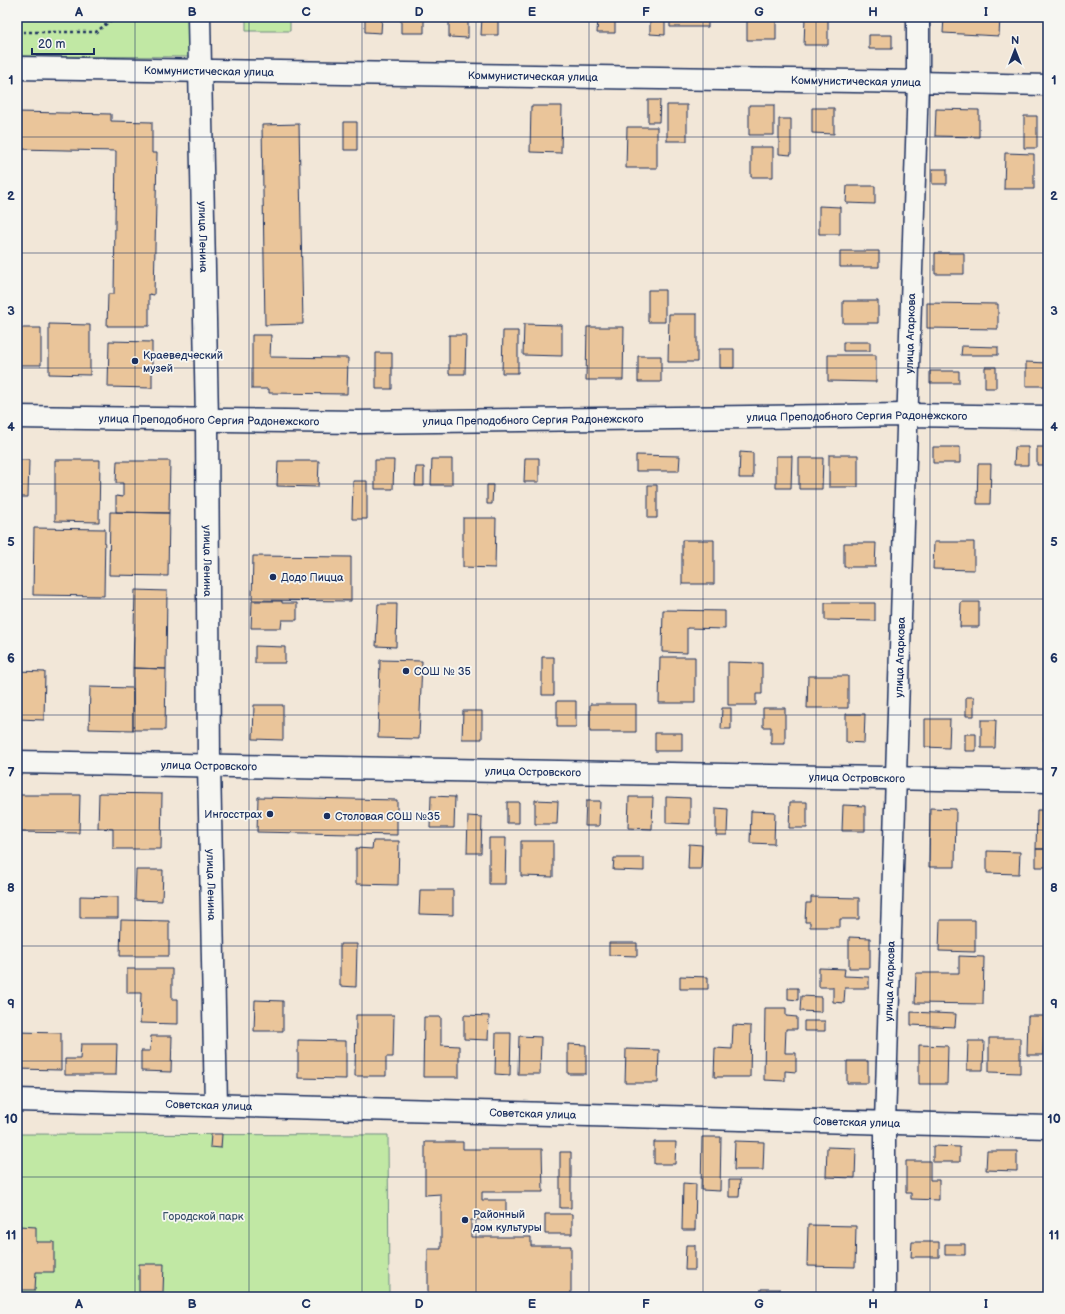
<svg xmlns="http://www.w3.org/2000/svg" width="1065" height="1314" font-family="'Balsamiq Sans',sans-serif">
<rect width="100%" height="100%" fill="#f2e7d8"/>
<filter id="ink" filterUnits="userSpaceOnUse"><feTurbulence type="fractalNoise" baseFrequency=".025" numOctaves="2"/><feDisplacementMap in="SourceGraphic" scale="8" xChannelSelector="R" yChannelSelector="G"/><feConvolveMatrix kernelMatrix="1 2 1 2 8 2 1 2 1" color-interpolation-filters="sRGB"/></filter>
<g filter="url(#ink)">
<!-- green -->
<path fill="#c1e8a4" stroke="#6e8c81" d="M17 17H191L192 57 17 56Z
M246 17H290V31H246Z
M17 1134 388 1135 389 1297H17Z"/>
<!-- building -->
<path fill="#eac59a" stroke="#1b2f5e" d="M365 17H382L381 33 365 32Z
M401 17H424V33H401Z
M449 17H468V38L449 37Z
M482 17H498V35H481Z
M598 17H615V33H597Z
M650 17H665V35L650 34Z
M670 17H708V27H670Z
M747 17H776V40H747Z
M805 17H828V45H804Z
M944 17H1000L999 36 943 33Z
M1045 31H1048V56H1045Z
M869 35H892V49H869Z
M648 100H660L659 122H648Z
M667 105H687V141H667Z
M749 105H774V135H749Z
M531 106H562L561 153 530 152Z
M812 108H834V134L812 133Z
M936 109 979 110V137L935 136Z
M17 112 111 114V121L152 122V153H157L154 295 149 294V326H107L108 294H114L116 151 17 149Z
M1024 116H1037V148H1024Z
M779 119H791V155L779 154Z
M344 122H357V150H344Z
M299 124 303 324 265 325 262 125Z
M627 127H657V168H626Z
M751 147H773V177H751Z
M1005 153 1034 154V189H1004Z
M932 169H947V184H932Z
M847 186H875V204L846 203Z
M819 206 840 207V234H819Z
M840 251H879V267H840Z
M935 253H964V274H935Z
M648 290H665V322H648Z
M843 301H878V323H843Z
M927 303 998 304V329L927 328Z
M669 314H697V362H668Z
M49 324 90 325V375L49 374Z
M524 324 562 325V356L523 355Z
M587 327H624L623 380H586Z
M17 328H41V365H17Z
M503 331H518V373H502Z
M252 335H271L270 357 348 358 347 394 269 393V389H252Z
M449 335H466L465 374H449Z
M109 341 152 342V388L108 387Z
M843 342H870V351H843Z
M962 346 998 347V355H961Z
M720 349H734V368H720Z
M376 353H392V389H376Z
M828 355H876V382L828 381Z
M638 356H661V382H638Z
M1026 362 1048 363V386H1026Z
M985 367H996V388H985Z
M930 371H959V383H930Z
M933 447H960V463H933Z
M1015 447H1028V465H1014Z
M1037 447H1048V465H1037Z
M740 452 753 453V478H739Z
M636 455 680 456 679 471H636Z
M829 455H858V487H829Z
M776 456H792L791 488H776Z
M525 458H539V482H524Z
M799 458H823L822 489H799Z
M432 459H452V485H431Z
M17 460H29L28 497H17Z
M55 460H100L99 522 55 521Z
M375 460H394L393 489H375Z
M117 461H170L169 513 116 512V496L123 497V483H116Z
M278 461H319L318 487 277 486Z
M978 464H991L990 504H977Z
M416 467H424V486H415Z
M353 481H367V519H352Z
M487 485H493L492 504H487Z
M648 485H657V518H648Z
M110 512 169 513 168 576 109 575Z
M463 518H496L495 568 463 567Z
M34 528 105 529 104 596 33 595Z
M682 540H714V584H682Z
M934 542H974V570L933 569Z
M844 543H876L875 567H844Z
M253 556 351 557V601L252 600Z
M135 590 167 591 166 669 133 668Z
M252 601H282V603H297V620H282L281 628H251Z
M961 602H979V627H960Z
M825 603H875V621L825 620Z
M378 604H397L396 647 376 646Z
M663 610 725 611V629L687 628V653L662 652Z
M255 646 285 647V663H255Z
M542 657H554V695H542Z
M660 657H695V703H659Z
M380 660 422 661 419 739 378 738Z
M728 662 762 663V694H756V705H728Z
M133 668 166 669 165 730H133Z
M17 671 45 672 44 720 17 719Z
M808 676H848V708H807Z
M90 687 133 688V730L89 729Z
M966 697H974V716H966Z
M557 701H576V727H557Z
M590 704H636V732H590Z
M254 705H283V740L253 739Z
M722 708H731V729H721Z
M763 708H785V744H771V727H763Z
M463 711H482V739H462Z
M846 714H865L864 743 846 742Z
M1045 717 1048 718V741H1044Z
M925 719H950L949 748 925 747Z
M981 720H996L995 748H981Z
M655 733H682V751H655Z
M965 734H976V751H965Z
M99 793 162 794 161 849H113V829L98 828Z
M17 795H80L79 833 17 832Z
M431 796 455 797 454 828H430Z
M258 797 397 800V835L257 832Z
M629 797H653L652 829 628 828Z
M666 797 690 798V824L666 823Z
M535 800 558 801 557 824H535Z
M586 801H600L599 826H585Z
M507 802H519V823H507Z
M790 802H807V828H789Z
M843 805 865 806V831H842Z
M716 808 728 809 727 835H716Z
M930 808 956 809 955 867H929Z
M1037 810H1048V849H1036Z
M751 811 775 812 774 844 750 843Z
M468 816 482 817 481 853H467Z
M489 838H506L505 884H489Z
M373 841H399L398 885 356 884V848L372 849Z
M521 841H553V877L521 876Z
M689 844 702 845 701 869H688Z
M1036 849H1048V867H1036Z
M987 851 1020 852 1019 874 987 873Z
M614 858H644V871L613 870Z
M136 870H163L162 901 135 900Z
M420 890H453V915L419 914Z
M80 896 118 897V918H80Z
M811 897 859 898V919H840V927H810V922H805L806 903H811Z
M121 920 169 921V956H120Z
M940 920H975V952L939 951Z
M849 937 870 938V968H849Z
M609 943H637V956L609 955Z
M340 944H357L356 987 340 986Z
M959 956 984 957 983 1004 915 1003 916 973H959Z
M819 968 845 969 844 976 869 977V988H845L844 1003 833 1002V987H819Z
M127 969H172V999H178V1024L140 1023 141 993H127Z
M680 976 708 977V989H680Z
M788 988H798V1000L788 999Z
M801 996 821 997V1012L800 1011Z
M255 1000 283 1001V1031H254Z
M765 1008H786V1016L797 1017V1029H786L785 1053H796V1072L785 1071V1081L764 1080Z
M911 1012 956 1014 955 1027 911 1025Z
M356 1015H394L393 1057H386V1076H355Z
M464 1015 489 1016 488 1040 464 1039Z
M1028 1016H1044L1043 1055H1027Z
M424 1017H441V1045L459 1046V1077H423Z
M804 1021H825V1031H804Z
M733 1025 751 1026 750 1077H714L715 1048 732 1049Z
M17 1032 61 1033V1070L17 1069Z
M496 1033H511L510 1075 495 1074Z
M151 1036H172L171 1072 141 1071V1051H150Z
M519 1036 541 1037 540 1074H518Z
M989 1038H1020V1073L989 1072Z
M298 1040 346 1041V1079L298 1078Z
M968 1041H984L983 1070H967Z
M81 1044H117L116 1075H65V1059H80Z
M568 1044 586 1045V1074H568Z
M919 1045 948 1046 947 1084H919Z
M626 1049 659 1050 658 1083H625Z
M847 1061H868V1083H847Z
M211 1134H222L221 1148 210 1147Z
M702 1137H721L720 1191 701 1190Z
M735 1141 764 1142 763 1170H734Z
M425 1142H463V1149H542L543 1192H482V1200H506V1219L471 1220V1237H531V1246H571V1297H428V1249H441V1194L425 1195Z
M654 1142H676L675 1164H654Z
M933 1146 960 1147V1162H933Z
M827 1147 856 1148 855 1178 826 1177Z
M987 1151H1017V1171L986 1170Z
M560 1152H571V1208H560Z
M906 1161H930V1180H939V1200L911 1199V1193H906Z
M729 1180H740L739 1197H729Z
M683 1183 696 1184 695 1230H682Z
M545 1214H572V1234H545Z
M808 1225 856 1226 855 1267 807 1266Z
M19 1226 36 1227V1242H54V1272H36L35 1290H19Z
M912 1242H939V1257H911Z
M945 1244H965V1255H945Z
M686 1245H695V1270H685Z
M139 1264H164L163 1292H139Z
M761 1289H780V1297H760Z"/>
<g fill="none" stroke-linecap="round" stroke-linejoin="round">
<!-- minor casing -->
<g stroke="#1b2f5e" stroke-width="23">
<g id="minor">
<path id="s1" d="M885 1297V1122L918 82 1048 85"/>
</g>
</g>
<!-- tertiary casing -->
<g stroke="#1b2f5e" stroke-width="25">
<g id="tertiary">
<path id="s2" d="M199 17 207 420 209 765 216 1105"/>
<path id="s3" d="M17 68 918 82V17"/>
<path id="s4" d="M17 417 358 422 907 415 1048 417"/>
<path id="s5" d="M17 762 1048 781"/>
<path id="s6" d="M17 1100 1048 1127"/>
</g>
</g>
<!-- path -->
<path stroke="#1b2f5e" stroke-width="2.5" stroke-dasharray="3 3" stroke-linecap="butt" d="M19 17V32
M17 32H96L115 17"/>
<!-- minor -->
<use href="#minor" stroke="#f6f6f2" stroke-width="20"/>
<!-- tertiary -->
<use href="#tertiary" stroke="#f6f6f2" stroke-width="22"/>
</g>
</g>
<!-- grid -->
<path fill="none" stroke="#1b2f5e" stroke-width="1" stroke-opacity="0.55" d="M135 17V1297M249 17V1297M362 17V1297M476 17V1297M589 17V1297M703 17V1297M816 17V1297M930 17V1297M17 137H1048M17 253H1048M17 368H1048M17 484H1048M17 599H1048M17 715H1048M17 830H1048M17 946H1048M17 1061H1048M17 1177H1048"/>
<!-- markers -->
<g fill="#1b2f5e" stroke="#f6f6f2" stroke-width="1.5">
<circle cx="135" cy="361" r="4"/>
<circle cx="273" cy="577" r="4"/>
<circle cx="406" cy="671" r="4"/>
<circle cx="270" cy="814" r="4"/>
<circle cx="327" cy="816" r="4"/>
<circle cx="465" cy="1220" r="4"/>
</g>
<g text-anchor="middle" stroke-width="3.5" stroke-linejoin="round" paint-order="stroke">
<!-- street labels -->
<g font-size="11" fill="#1b2f5e" stroke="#f6f6f2">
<text dy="4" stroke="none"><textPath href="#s3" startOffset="192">Коммунистическая улица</textPath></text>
<text dy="4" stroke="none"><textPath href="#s3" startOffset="516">Коммунистическая улица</textPath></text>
<text transform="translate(856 81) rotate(1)" y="4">Коммунистическая улица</text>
<text dy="4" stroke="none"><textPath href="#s2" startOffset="220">улица Ленина</textPath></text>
<text dy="4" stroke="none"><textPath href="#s1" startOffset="964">улица Агаркова</textPath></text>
<text dy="4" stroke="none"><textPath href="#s4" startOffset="840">улица Преподобного Сергия Радонежского</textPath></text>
<text dy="4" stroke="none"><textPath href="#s4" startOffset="192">улица Преподобного Сергия Радонежского</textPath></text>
<text dy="4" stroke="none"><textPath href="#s4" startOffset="516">улица Преподобного Сергия Радонежского</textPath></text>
<text dy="4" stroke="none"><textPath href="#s2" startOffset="544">улица Ленина</textPath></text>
<text dy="4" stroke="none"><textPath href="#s1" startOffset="640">улица Агаркова</textPath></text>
<text dy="4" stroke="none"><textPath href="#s5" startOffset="192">улица Островского</textPath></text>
<text dy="4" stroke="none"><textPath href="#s5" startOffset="516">улица Островского</textPath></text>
<text dy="4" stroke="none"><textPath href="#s5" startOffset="840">улица Островского</textPath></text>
<text dy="4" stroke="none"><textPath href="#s2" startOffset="868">улица Ленина</textPath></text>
<text dy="4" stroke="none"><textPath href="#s1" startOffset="316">улица Агаркова</textPath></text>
<text dy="4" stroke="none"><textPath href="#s6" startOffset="192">Советская улица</textPath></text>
<text dy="4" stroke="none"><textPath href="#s6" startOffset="516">Советская улица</textPath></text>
<text dy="4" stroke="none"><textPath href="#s6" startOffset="840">Советская улица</textPath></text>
</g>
<!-- poi labels -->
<g font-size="11" fill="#1b2f5e" stroke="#f6f6f2" text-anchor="start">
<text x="143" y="359">Краеведческий<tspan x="143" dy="13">музей</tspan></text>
<text x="281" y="581">Додо Пицца</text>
<text x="414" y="675">СОШ № 35</text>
<text x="262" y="818" text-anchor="end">Ингосстрах</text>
<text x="335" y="820">Столовая СОШ №35</text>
<text x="473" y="1218">Районный<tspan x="473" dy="13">дом культуры</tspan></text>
</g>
<!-- park labels -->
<g font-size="11" fill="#3c546c" stroke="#f6f6f2">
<text x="203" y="1220">Городской парк</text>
</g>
</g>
<!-- margin -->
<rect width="1065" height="1314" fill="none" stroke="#f6f6f2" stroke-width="44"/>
<!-- north arrow -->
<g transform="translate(1015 50)" stroke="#f6f6f2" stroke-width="3" paint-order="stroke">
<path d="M0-3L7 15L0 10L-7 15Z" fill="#1b2f5e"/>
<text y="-6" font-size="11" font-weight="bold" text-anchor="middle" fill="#1b2f5e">N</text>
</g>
<!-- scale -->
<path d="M32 48v6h62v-6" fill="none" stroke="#1b2f5e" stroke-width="2"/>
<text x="38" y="48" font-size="12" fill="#1b2f5e" stroke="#f6f6f2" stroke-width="3" paint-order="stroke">20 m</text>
<rect x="22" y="22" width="1021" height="1270" fill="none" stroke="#1b2f5e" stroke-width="1.5"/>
<g font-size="13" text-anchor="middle" font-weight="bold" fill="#1b2f5e">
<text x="79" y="16">A</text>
<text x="192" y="16">B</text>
<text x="306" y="16">C</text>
<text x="419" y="16">D</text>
<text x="532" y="16">E</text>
<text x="646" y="16">F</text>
<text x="759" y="16">G</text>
<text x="873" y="16">H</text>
<text x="986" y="16">I</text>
<text x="11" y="84">1</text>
<text x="1054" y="84">1</text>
<text x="11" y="200">2</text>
<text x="1054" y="200">2</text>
<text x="11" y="315">3</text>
<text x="1054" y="315">3</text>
<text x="11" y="431">4</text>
<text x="1054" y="431">4</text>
<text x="11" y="546">5</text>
<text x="1054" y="546">5</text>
<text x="11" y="662">6</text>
<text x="1054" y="662">6</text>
<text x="11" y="777">7</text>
<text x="1054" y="777">7</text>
<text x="11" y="892">8</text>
<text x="1054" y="892">8</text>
<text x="11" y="1008">9</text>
<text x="1054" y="1008">9</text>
<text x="11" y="1123">10</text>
<text x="1054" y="1123">10</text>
<text x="11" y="1239">11</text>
<text x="1054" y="1239">11</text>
<text x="79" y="1308">A</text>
<text x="192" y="1308">B</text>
<text x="306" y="1308">C</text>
<text x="419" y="1308">D</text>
<text x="532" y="1308">E</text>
<text x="646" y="1308">F</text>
<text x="759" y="1308">G</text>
<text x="873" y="1308">H</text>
<text x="986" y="1308">I</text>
</g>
</svg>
